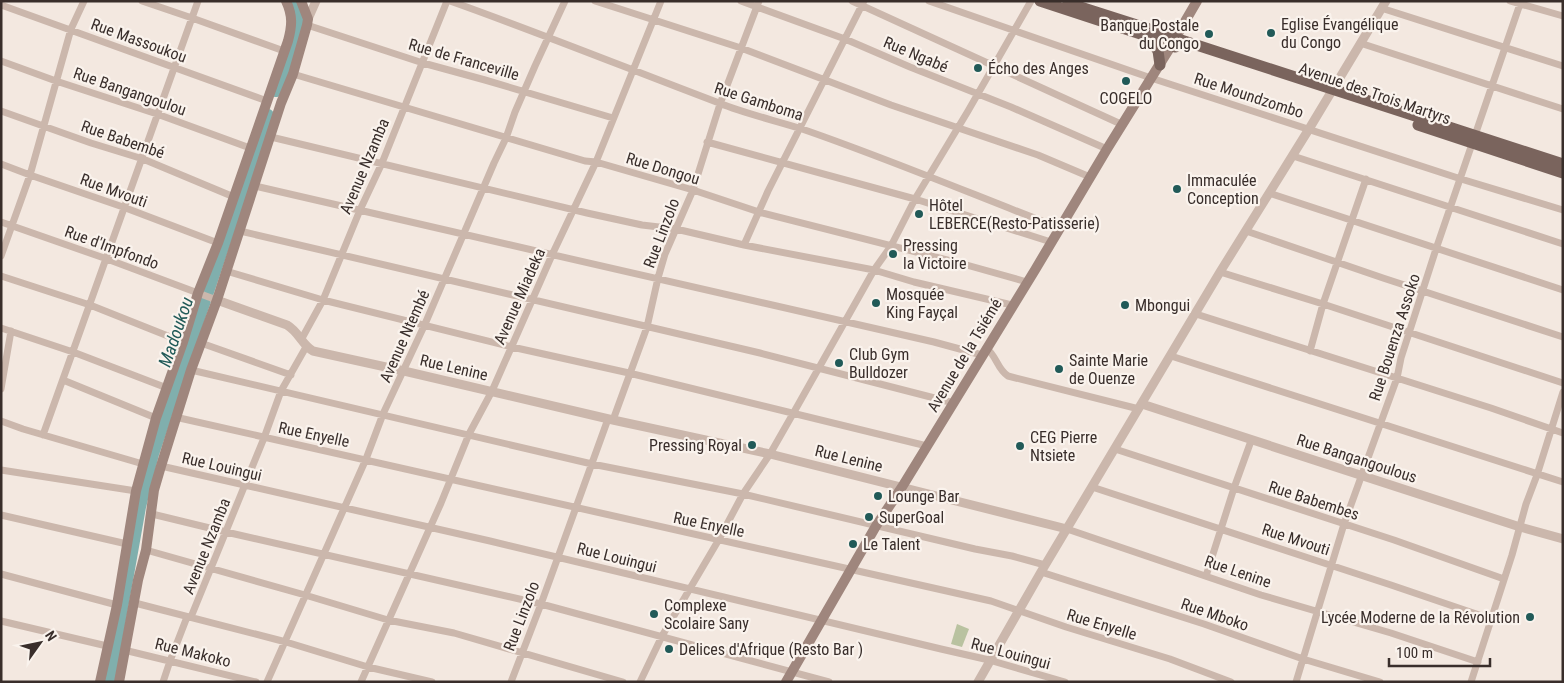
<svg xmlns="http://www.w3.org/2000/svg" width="1564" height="683" font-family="'Roboto Condensed',sans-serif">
<rect width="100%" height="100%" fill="#f3e8e0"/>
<!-- green -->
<path fill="#b9c2a0" d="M957 624 969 629 962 647 951 644Z"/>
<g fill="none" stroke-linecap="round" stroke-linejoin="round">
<!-- river -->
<path stroke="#80afad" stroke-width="12" d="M276 91 297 32 298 18 293 1
M109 682 140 507 153 454 268 115"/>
<!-- minor -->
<path stroke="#cbb7ac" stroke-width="7" d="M142 1 192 18 284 51
M450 1C540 33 629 69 719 103 746 114 774 120 802 129 889 159 974 195 1060 228
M595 1 741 48 891 105 1038 155 1090 177
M741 1 845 39 910 67 1011 107 1107 149
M852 1 1123 125
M929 1 1151 78 1461 179 1563 210
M1510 1 1563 16
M1 5 267 101
M1381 8 1563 66
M307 25 423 63 485 80 613 118
M1360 43 1563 109
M1 61 56 81 157 114 250 148
M293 74 585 161 596 162 693 190 759 212 963 264 1027 282
M1 111 91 143 143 159 234 197
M271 137 587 213 642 225 676 229 744 245 874 270 914 282 1012 305
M707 142 915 199 1051 242
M1293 156 1563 244
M1 164 30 175 123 207 218 243
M255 186C481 238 708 291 934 342L982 355
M1269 193 1563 290
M1 222 107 259 214 299
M240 231 760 353 954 403
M1246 231 1383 278 1563 337
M744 245 768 191 864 1
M1 256 30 175 71 29 84 1
M226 271 323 300 512 347 629 373 927 446
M1220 272 1323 304 1563 383
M1 276 90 305 183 342
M1196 314 1491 408 1563 433
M1 328 73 352 167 388
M301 340 323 300 360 210 382 163 447 1
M201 343 291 375
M986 348C997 356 997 369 1008 376L1139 409
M1310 351 1323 304 1366 179
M1171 356 1563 482
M191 370 592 464 743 494 975 549 1012 556 1045 565
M63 380 156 418
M1 389 11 331
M175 417 991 601 1066 627 1170 659 1231 682
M613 420 647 327 658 278 665 254 693 190 720 104 759 1
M1 421 23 429 143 464
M43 435 198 1
M1115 449 1394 540 1504 579
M161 466 490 541 941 649 989 660 1065 682
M1 470 136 491
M1092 487 1391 585 1491 619
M152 514 226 532 541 604 829 682
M1 515 127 544
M1067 529 1261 595 1391 633 1478 662
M146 550 305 595 388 620 454 633 623 682
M1041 572 1204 624 1303 659 1380 682
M1 574 117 605
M1206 576 1234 488 1251 441
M135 603 286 642 368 667 432 682
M191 617 264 438 281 391 306 347
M1 621 107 646
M124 650 256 682
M163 682 170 661 187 617
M267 682 366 459 383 414 425 324 494 163 506 138 515 112 535 66 565 1
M361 682 441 503 469 434 492 391 552 255 596 162 661 1
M511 682 541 604 608 419
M640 682 662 636 718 541 743 494 770 454 794 412 874 270 891 246 915 199 968 111 1031 1
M1296 682 1344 524 1397 378 1401 358 1436 249 1521 1
M1471 682 1512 555 1526 504 1537 475 1563 392"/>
<!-- tertiary -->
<path stroke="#cbb7ac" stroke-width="9" d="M308 19 316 1
M214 299 287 325C299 332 302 345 313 351L404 371 613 420 770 454 1067 529
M1142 404 1520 527 1563 539
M978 682 1041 572 1220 272 1309 129 1386 1"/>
<!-- secondary -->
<path stroke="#9f867d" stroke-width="10" d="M1176 37 1197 1
M100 682 117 605 136 491 156 418 183 342 198 293 218 243 288 41C292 26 293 16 286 1
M119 682 138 580 146 550 154 490 161 466 191 370 217 300 281 103 293 74 307 25 308 19 301 1
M786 682 876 526 902 487 1035 270 1107 149 1171 46"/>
<!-- primary -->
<path stroke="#7a645d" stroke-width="11" d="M1040 1 1168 43
M1068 3 1165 34
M1150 38 1158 51 1160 65
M1178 39V44L1175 47 1171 46 1168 43 1169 38 1176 37 1178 39 1563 164
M1418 125 1563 173"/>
</g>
<!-- markers -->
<g fill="#215a58" stroke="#faf3ed" stroke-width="2">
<circle cx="1271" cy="33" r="5"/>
<circle cx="1209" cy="34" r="5"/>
<circle cx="978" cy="68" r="5"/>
<circle cx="1126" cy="81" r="5"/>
<circle cx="1177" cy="189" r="5"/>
<circle cx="919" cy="214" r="5"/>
<circle cx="893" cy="254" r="5"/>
<circle cx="876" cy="303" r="5"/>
<circle cx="1125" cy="305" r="5"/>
<circle cx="839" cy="363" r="5"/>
<circle cx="1059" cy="369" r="5"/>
<circle cx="752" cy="445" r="5"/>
<circle cx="1020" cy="446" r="5"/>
<circle cx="878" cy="496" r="5"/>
<circle cx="869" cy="517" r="5"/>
<circle cx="853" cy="544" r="5"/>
<circle cx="654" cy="614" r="5"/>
<circle cx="1530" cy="617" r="5"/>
<circle cx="669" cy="649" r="5"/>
</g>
<g text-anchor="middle" stroke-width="4.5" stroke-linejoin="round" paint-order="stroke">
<!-- poi labels -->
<g font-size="16" fill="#392e2b" stroke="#faf3ed" text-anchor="start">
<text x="1281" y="30">Eglise Évangélique<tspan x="1281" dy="18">du Congo</tspan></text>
<text x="1199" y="31" text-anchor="end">Banque Postale<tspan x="1199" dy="18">du Congo</tspan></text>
<text x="988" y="74">Écho des Anges</text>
<text x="1126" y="104" text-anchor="middle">COGELO</text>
<text x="1187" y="186">Immaculée<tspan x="1187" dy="18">Conception</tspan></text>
<text x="929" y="211">Hôtel<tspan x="929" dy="18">LEBERCE(Resto-Patisserie)</tspan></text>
<text x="903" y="251">Pressing<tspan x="903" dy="18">la Victoire</tspan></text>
<text x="886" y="300">Mosquée<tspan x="886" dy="18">King Fayçal</tspan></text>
<text x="1135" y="311">Mbongui</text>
<text x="849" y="360">Club Gym<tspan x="849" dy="18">Bulldozer</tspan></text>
<text x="1069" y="366">Sainte Marie<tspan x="1069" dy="18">de Ouenze</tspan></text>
<text x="1030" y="443">CEG Pierre<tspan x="1030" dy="18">Ntsiete</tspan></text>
<text x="742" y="451" text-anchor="end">Pressing Royal</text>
<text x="888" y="502">Lounge Bar</text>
<text x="879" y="523">SuperGoal</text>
<text x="863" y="550">Le Talent</text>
<text x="664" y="611">Complexe<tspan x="664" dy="18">Scolaire Sany</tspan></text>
<text x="1520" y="623" text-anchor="end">Lycée Moderne de la Révolution</text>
<text x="679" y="655">Delices d'Afrique (Resto Bar )</text>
</g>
<!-- street labels -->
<g font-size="16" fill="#392e2b" stroke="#faf3ed">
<text transform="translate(139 40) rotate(20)" y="6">Rue Massoukou</text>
<text transform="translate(916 54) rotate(23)" y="6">Rue Ngabé</text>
<text transform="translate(464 59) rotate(16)" y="6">Rue de Franceville</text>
<text transform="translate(130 91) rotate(19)" y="6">Rue Bangangoulou</text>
<text transform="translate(1375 93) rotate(19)" y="6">Avenue des Trois Martyrs</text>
<text transform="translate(1249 95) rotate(18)" y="6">Rue Moundzombo</text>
<text transform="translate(759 101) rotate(18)" y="6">Rue Gamboma</text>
<text transform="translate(123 139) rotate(19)" y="6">Rue Babembé</text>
<text transform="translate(364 166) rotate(-67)" y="6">Avenue Nzamba</text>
<text transform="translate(663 168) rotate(17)" y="6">Rue Dongou</text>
<text transform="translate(114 190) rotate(20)" y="6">Rue Mvouti</text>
<text transform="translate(661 233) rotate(-69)" y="6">Rue Linzolo</text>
<text transform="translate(112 247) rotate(20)" y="6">Rue d'Impfondo</text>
<text transform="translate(519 296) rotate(-66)" y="6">Avenue Miadeka</text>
<text transform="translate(404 336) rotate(-66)" y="6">Avenue Ntembé</text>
<text transform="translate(1394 337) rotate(-72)" y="6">Rue Bouenza Assoko</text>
<text transform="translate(964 355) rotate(-59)" y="6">Avenue de la Tsiémé</text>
<text transform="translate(454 367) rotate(13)" y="6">Rue Lenine</text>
<text transform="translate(314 434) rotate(12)" y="6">Rue Enyelle</text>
<text transform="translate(849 458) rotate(14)" y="6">Rue Lenine</text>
<text transform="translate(1357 458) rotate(18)" y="6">Rue Bangangoulous</text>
<text transform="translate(222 466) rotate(13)" y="6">Rue Louingui</text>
<text transform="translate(1314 500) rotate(18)" y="6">Rue Babembes</text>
<text transform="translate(709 524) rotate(12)" y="6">Rue Enyelle</text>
<text transform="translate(1296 539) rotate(18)" y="6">Rue Mvouti</text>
<text transform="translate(206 546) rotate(-68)" y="6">Avenue Nzamba</text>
<text transform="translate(617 557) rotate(14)" y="6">Rue Louingui</text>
<text transform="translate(1238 571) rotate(19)" y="6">Rue Lenine</text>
<text transform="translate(1215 614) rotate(19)" y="6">Rue Mboko</text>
<text transform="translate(521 616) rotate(-69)" y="6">Rue Linzolo</text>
<text transform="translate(1102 624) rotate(17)" y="6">Rue Enyelle</text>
<text transform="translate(193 652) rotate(14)" y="6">Rue Makoko</text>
<text transform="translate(1011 653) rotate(15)" y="6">Rue Louingui</text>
</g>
<!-- water labels -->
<g font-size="18" font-style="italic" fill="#215a58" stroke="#faf3ed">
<text transform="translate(176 332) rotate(-71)" y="6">Madoukou</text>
</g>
</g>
<!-- border -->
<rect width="1564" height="683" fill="none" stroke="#392e2b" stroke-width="5"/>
<!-- north arrow -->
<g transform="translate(40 643) rotate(57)" stroke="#faf3ed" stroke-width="4" paint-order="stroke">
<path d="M0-4L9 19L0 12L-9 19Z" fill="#392e2b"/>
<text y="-8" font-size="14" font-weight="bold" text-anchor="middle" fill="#392e2b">N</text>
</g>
<!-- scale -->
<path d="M1389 658v8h101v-8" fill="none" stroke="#392e2b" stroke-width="2.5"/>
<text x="1396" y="658" font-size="15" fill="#392e2b" stroke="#faf3ed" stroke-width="4" paint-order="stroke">100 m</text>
</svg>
